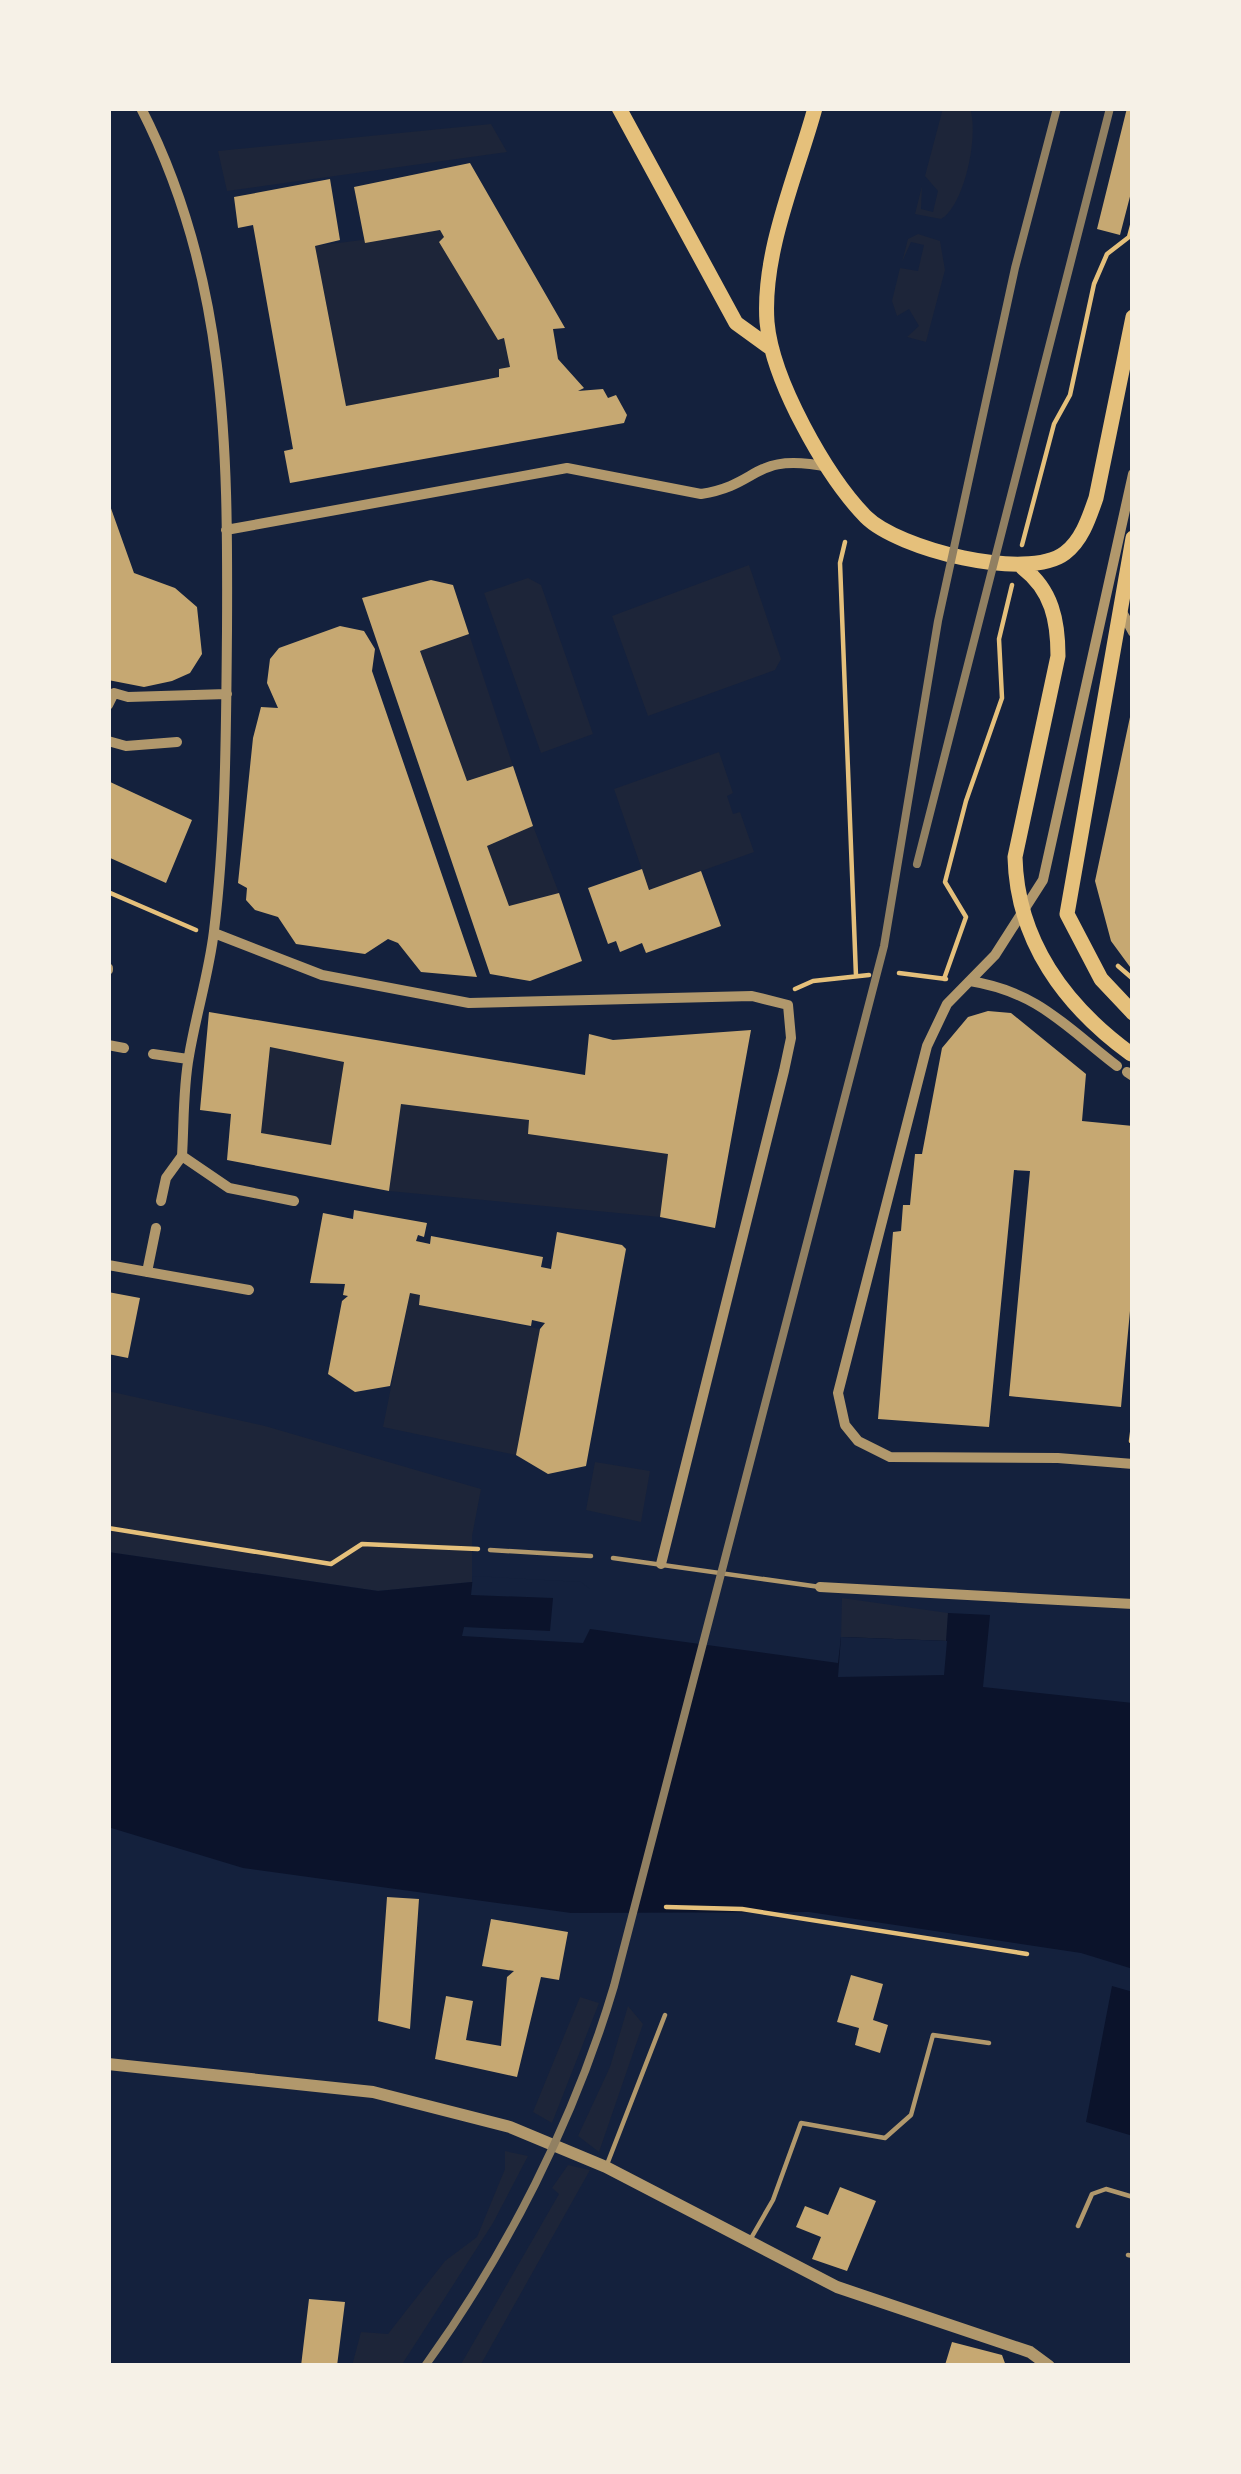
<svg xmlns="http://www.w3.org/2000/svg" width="1241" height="2474" font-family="'Work Sans',sans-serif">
<rect width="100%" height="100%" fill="#14213d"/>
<!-- green -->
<path fill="#1d2539" d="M943 108H970C979 134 965 205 941 219L915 214 922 186 921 209 933 212 938 191 925 176Z
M491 124 507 152 227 191 218 151Z
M440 230 444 237 439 242 498 339 504 338 510 367 499 369V377L346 406 315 246Z
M918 234 940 241 945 270 926 342 907 337 919 326 909 309 897 316 892 301 900 268 918 271 924 245 911 242 902 262 908 239Z
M749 565 781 659 775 670 648 716 612 616Z
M528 578 541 585 593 734 541 753 484 593Z
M469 634 513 766 467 781 420 651Z
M719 752 733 793 727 796 733 814 740 812 754 852 649 890 614 789Z
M533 826 559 893 509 906 487 846Z
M270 1047 344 1062 331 1145 261 1133Z
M401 1104 529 1120 528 1134 668 1154 660 1217 389 1191Z
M410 1293 420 1295V1305L540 1329 516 1455 383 1427Z
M108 1391 265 1426 481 1489 472 1536V1582L378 1591 108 1552Z
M595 1462 650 1471 641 1522 586 1510Z
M842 1598 948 1613 947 1641 841 1637Z
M580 1997 599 2003 552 2123 533 2112Z
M628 2006 643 2024 599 2152 578 2136 610 2067Z
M505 2151 528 2156 493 2223 401 2366H352L361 2332 388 2334 445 2261 477 2237 505 2169Z
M568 2165 590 2170 480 2366H460L559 2194 552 2188Z"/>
<!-- water -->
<path fill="#0b132b" d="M108 1552 378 1591 472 1582 590 1596V1629L838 1663 841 1637 946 1641 948 1613 990 1615 983 1687 1133 1703V1969L1081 1953 809 1912 571 1913 243 1868 108 1827Z
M1112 1986 1133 1992V2136L1086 2122Z"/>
<!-- pier -->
<path fill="#14213d" d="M473 1576 581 1582 590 1589V1629L583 1643 462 1636 464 1627 550 1631 553 1598 471 1595Z
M841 1637 947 1641 944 1675 838 1677Z"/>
<!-- building -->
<path fill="#c6a872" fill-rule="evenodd" d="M1127 108H1133V185L1120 235 1097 229Z
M470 163 565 328 553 329 558 359 584 388 578 391 603 389 608 398 616 395 627 415 624 423 290 483 284 451 293 449 253 225 238 228 234 197 330 179 340 240 315 246 346 406 499 377V369L510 367 504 338 498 340 439 242 444 237 440 230 365 243 354 187Z
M108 500 134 573 175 588 197 607 202 654 190 673 172 681 144 687 108 680Z
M431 580 453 585 469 634 420 651 467 781 513 766 533 826 487 846 509 906 559 893 582 961 530 981 490 974 362 598Z
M340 626 364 631 375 649 372 671 477 977 421 972 398 943 388 939 365 954 296 944 278 917 255 910 246 900 247 888 238 883 253 738 261 707 278 708 267 683 270 659 279 648Z
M1133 703V971L1111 941 1095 881Z
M108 781 192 820 166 883 108 857Z
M642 869 649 890 701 871 721 926 646 953 642 943 620 952 616 941 608 944 588 888Z
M988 1011 1011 1013 1086 1074 1082 1121 1133 1126V1279L1121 1407 1009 1396 1030 1171 1014 1170 989 1427 878 1419 893 1232 901 1231 903 1205H910L915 1154H922L942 1048 968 1017Z
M209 1012 585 1075 589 1034 613 1040 751 1030 715 1228 660 1217 668 1154 528 1134 529 1120 401 1104 389 1191 227 1160 231 1114 200 1110ZM270 1047 344 1062 331 1145 261 1133Z
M354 1210 427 1223 424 1237 418 1235 416 1241 430 1244 431 1236 543 1257 541 1267 551 1269 557 1232 622 1245 626 1249 586 1466 548 1474 516 1455 540 1329 545 1323 532 1320 531 1326 419 1305 420 1295 410 1293 390 1386 355 1392 328 1374 342 1301 348 1296 343 1295 345 1284 310 1283 323 1213 353 1219Z
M108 1292 140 1298 128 1358 108 1354Z
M387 1897 419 1899 410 2029 378 2021Z
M491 1919 568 1932 559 1980 541 1977 517 2077 435 2059 446 1996 473 2001 466 2040 501 2046 507 1977 514 1971 482 1966Z
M851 1975 883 1984 873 2020 888 2025 880 2053 855 2045 859 2028 837 2022Z
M840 2187 876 2201 847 2271 812 2259 821 2237 796 2227 805 2206 828 2215Z
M309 2299 345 2302 337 2366H301Z
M952 2342 1002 2355 1006 2366 945 2365Z"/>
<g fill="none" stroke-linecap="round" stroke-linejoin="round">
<!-- path -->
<path stroke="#e5c07b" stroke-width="4.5" d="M845 542 840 563 856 976
M1022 545 1054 424 1070 395 1094 284 1107 254 1129 237 1133 222
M108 892 196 930
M1118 966 1133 979
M899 973 946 979
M944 979 966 917 945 882 966 801 1002 698 999 639 1012 585
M795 989 813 981 869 975
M1131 1441 1133 1426
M108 1528 331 1564 362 1544 478 1549
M666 1907 742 1909 1027 1954"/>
<!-- service -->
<path stroke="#b1986c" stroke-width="4.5" d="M490 1550 591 1556
M613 1558 820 1587
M606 2167 665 2015
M1078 2226 1092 2194 1106 2189 1133 2197
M750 2240 773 2200 801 2123 885 2138 911 2115 933 2035 989 2043
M1128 2255 1133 2256"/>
<!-- minor -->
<path stroke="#b1986c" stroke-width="10" d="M141 108C227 276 228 446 227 631 226 730 226 832 214 931 209 973 196 1014 189 1056 183 1088 184 1123 182 1156L229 1188 294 1201
M1133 474 1043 880 995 955 947 1004 927 1046 838 1393 845 1425 858 1441 890 1457 1058 1458 1133 1464
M226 530 567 468 701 494C763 484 750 452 829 467
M1122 612 1133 632
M108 705 114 693 128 697 227 694
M108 741 126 746 177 742
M214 933 322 975 469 1003 752 996 788 1005 791 1038 784 1071 661 1564
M108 970V968
M970 981C1038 992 1065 1026 1117 1066
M108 1045 124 1048
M153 1054 188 1059
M1127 1072 1133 1076
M161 1201 166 1178 182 1156
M108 1265 249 1290
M147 1272 156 1228
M820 1587 1133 1604"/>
<!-- tertiary -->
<path stroke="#b1986c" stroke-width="12" d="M108 2064 373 2092 510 2127 606 2167 837 2287 1030 2352 1049 2366"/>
<!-- primary -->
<path stroke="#e5c07b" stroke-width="15" d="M619 108 736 323 772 349
M815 108C797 174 762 252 767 322 772 380 826 476 866 517 898 549 1027 582 1065 553 1082 540 1089 518 1096 498L1133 317
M1133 538 1067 914 1101 979 1133 1013
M1023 568C1052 590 1058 621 1058 656L1015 857C1017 941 1065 1006 1131 1054"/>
<!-- rail -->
<path stroke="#918062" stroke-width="8" d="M917 864 1110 108
M425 2366C507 2252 574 2121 614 1986L884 946 938 621 1015 268 1057 108"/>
</g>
<!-- border -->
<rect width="1241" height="2474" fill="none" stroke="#f6f1e7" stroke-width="222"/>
</svg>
